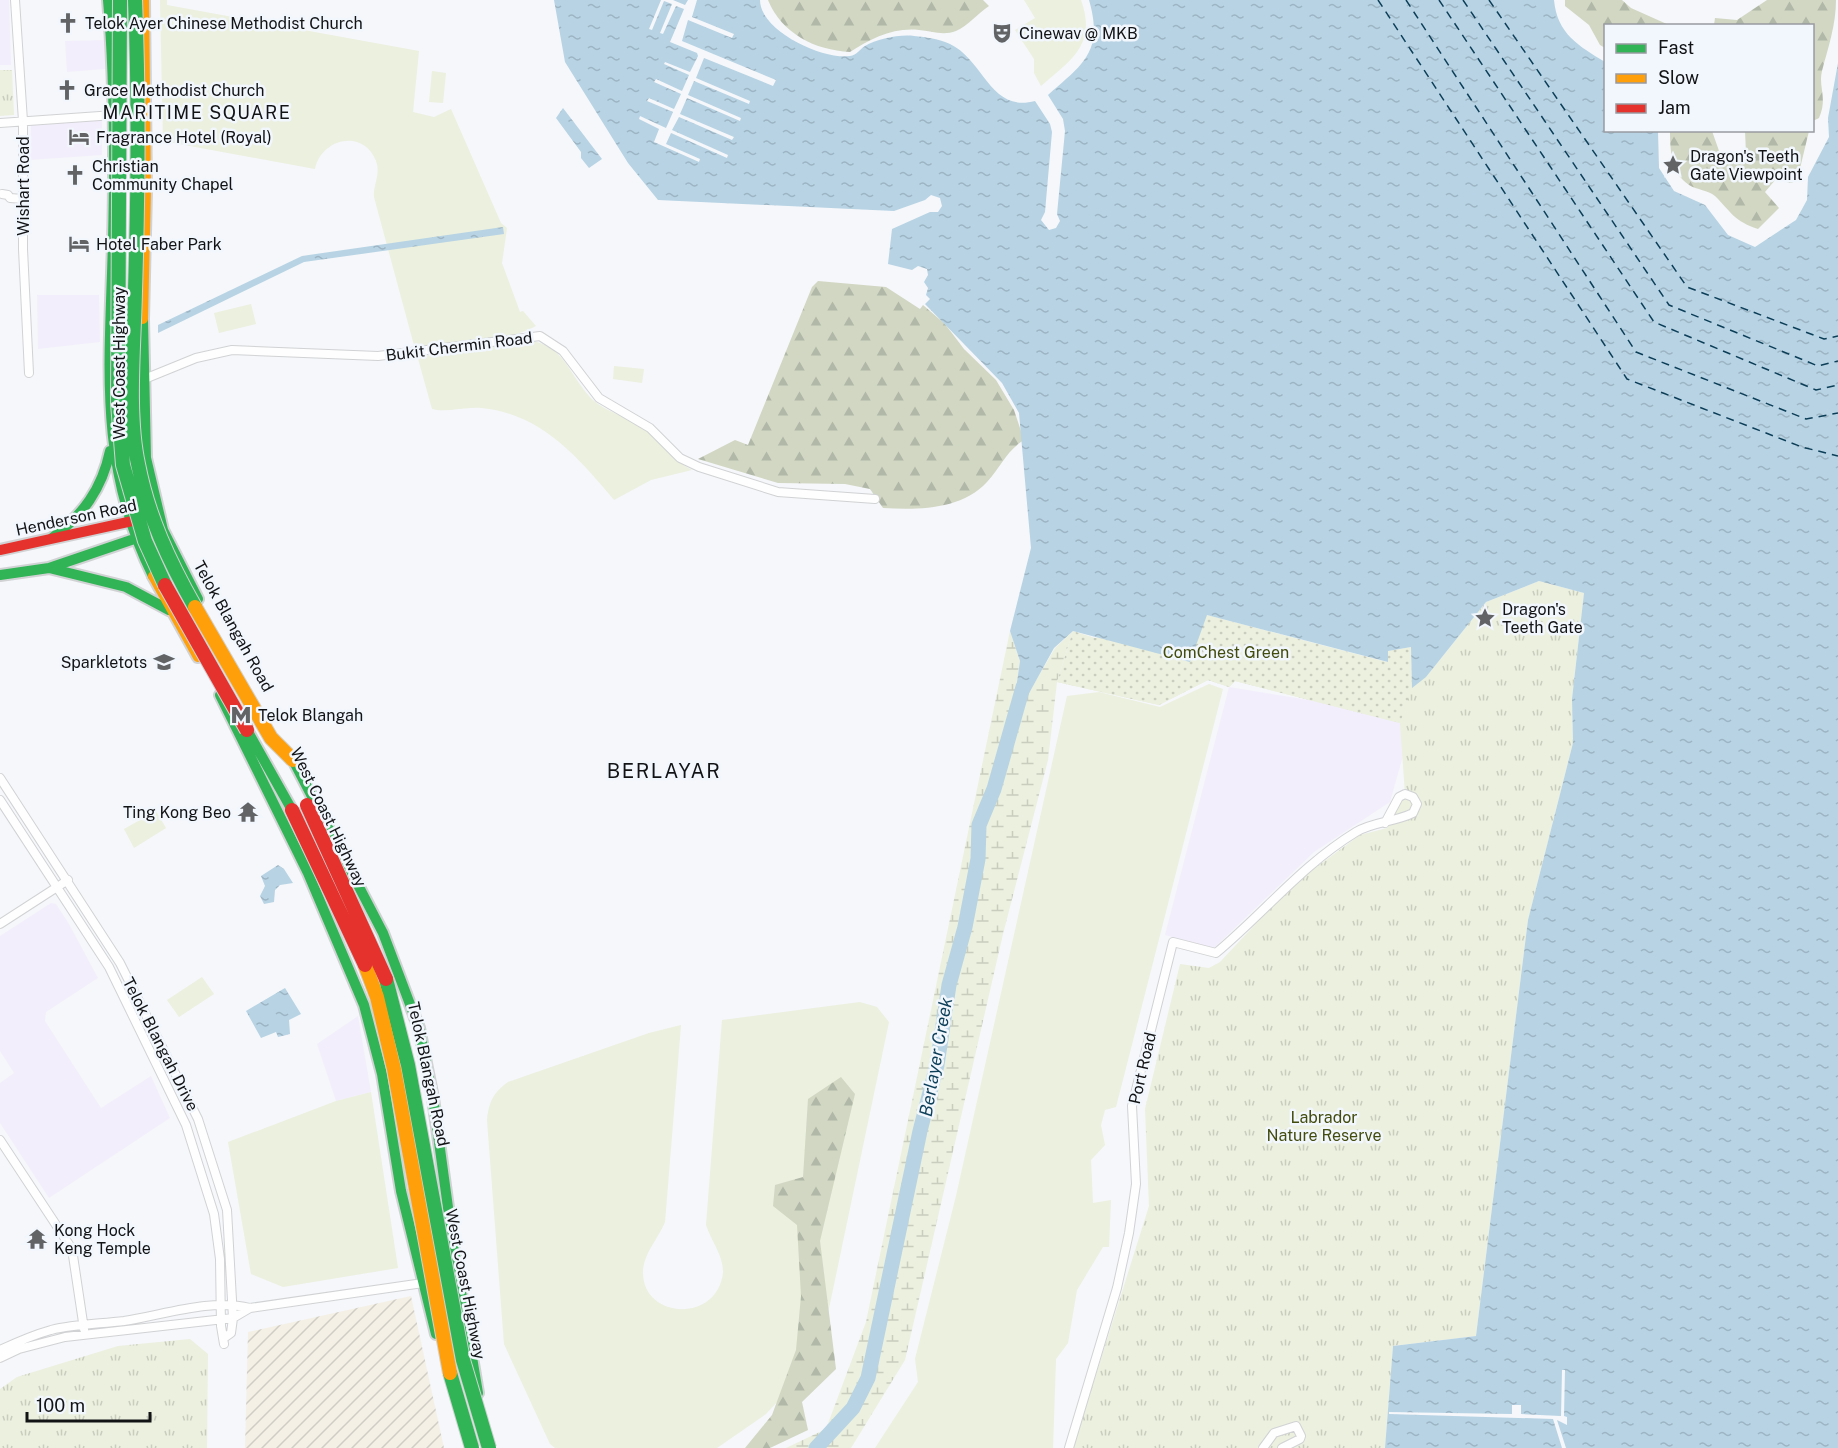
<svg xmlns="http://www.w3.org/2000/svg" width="1838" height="1448" font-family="'Public Sans',sans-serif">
<defs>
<pattern id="industrial-furrows" width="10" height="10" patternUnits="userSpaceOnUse" patternTransform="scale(1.5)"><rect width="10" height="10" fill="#f4f0e6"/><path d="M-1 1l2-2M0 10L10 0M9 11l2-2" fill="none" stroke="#d0cdc4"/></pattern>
<pattern id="forest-firs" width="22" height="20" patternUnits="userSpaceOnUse" patternTransform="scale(1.5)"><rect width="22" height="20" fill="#d1d7c3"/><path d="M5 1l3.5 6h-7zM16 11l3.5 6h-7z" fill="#b2b8a7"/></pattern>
<pattern id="wetland-marsh" width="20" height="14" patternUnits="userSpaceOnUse" patternTransform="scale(1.5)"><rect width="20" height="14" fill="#ebf0df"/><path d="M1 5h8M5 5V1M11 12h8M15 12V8" fill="none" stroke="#c8cdbe"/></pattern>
<pattern id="park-tufts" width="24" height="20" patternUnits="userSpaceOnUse" patternTransform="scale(1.5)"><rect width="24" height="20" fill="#ebf0df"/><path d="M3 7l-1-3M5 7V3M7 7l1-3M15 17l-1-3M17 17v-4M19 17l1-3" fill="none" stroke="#c8cdbe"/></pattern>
<pattern id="garden-dots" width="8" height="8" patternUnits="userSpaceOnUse" patternTransform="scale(1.5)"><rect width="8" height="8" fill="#ebf0df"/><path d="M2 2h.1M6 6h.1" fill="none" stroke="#c8cdbe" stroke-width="1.8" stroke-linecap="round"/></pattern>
<pattern id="water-ripples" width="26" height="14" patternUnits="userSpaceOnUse" patternTransform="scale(1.5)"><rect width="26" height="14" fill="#b7d3e4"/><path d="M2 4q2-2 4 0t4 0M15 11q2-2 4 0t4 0" fill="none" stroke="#9cb4c3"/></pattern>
</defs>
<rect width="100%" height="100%" fill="#f5f7fa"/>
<!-- commercial -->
<path fill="#f3eefb" d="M0 0H9L11 65H0Z
M105 40V69L67 72 65 41Z
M102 117V155L30 160 31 125Z
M37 295H99L100 342 38 349Z
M1229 687 1414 717 1390 802 1314 852 1214 948 1165 935Z
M51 903 56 904 69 924 98 978 46 1012 45 1021 101 1108 151 1076 170 1118 49 1198 0 1123V1083L14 1073 0 1051V936Z
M358 1016 371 1092 336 1101 317 1044Z"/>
<!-- industrial -->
<path fill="url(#industrial-furrows)" d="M411 1296 444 1448H245L248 1332Z"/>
<!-- grass -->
<path fill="#ebf0df" d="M160 0H167V5L419 51 413 112 434 117 451 109 501 223 507 228 502 263 520 312 523 311 536 326C503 344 454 344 415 349L374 197C373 184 381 175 376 161 363 128 321 139 315 169L163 141Z
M1024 0H1081C1097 45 1071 60 1041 86L1034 73V59L1015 30 1035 18Z
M432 71 446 73 443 103 429 102Z
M251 304 256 324 219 333 214 313Z
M527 340C564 345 567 371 589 396 603 412 630 417 648 431 664 443 673 461 692 470L651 480 614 500C578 457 541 414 482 408 466 406 446 413 432 409L417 355Z
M614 366 644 369 642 383 613 379Z
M1209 684 1223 689 1116 1107 1105 1110 1101 1125 1105 1145 1091 1160 1093 1203 1111 1200 1109 1247H1103L1077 1290 1068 1343 1056 1359 1053 1448H875L918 1382 915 1359 956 1196 1067 696 1099 692 1160 707Z
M156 811 166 828 134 848 124 829Z
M202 977 214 994 179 1017 167 1000Z
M860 1002 877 1007 889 1022 827 1318 791 1387 766 1414 717 1448H555L550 1444 504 1344 487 1120C489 1102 493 1093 508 1082L649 1033 681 1025 665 1222C658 1239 644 1253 643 1271 641 1319 717 1324 723 1273 724 1257 711 1240 706 1225L722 1020Z
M371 1092 398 1268 283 1287 251 1274 228 1142 336 1101Z"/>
<!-- forest -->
<path fill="url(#forest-firs)" d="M768 0H983L989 6C978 13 968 26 956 31 943 36 931 31 919 30 894 27 870 39 850 52 815 50 782 34 768 0Z
M1565 0H1622L1631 8 1669 25 1606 26 1605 48 1600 45 1589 25 1565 6Z
M1767 0H1836C1836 25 1828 48 1822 71 1818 88 1828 97 1819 118L1813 121 1812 26 1714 25 1715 18 1737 20Z
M1670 131H1712L1724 165 1746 153 1745 131H1809L1797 181 1790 183 1776 179 1765 192 1779 208 1758 229C1734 221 1732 213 1715 196 1708 190 1697 190 1689 185 1671 173 1670 150 1670 131Z
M818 281 886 287 920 309 923 305 945 324 964 349 996 380 1014 410 1024 440C1006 451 1001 467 987 482 961 510 918 510 883 508L870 489 845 484 778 483 698 459 735 440 748 445 812 287Z
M841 1077 855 1094 820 1241 836 1369 802 1402 808 1430 770 1448H745L772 1415 796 1350 801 1296 797 1225 773 1206 775 1185 803 1177 808 1099Z"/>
<!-- wetland -->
<path fill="url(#wetland-marsh)" d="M1010 631 1020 661 1014 703 1021 706 1055 648 1073 631 1057 682 1048 760 1003 934 905 1360 851 1448H786L826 1429 866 1322Z"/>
<!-- park -->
<path fill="url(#park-tufts)" d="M0 70H12L14 115 0 116Z
M1539 581 1584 593 1572 699 1573 743 1528 920 1476 1336 1393 1346 1385 1448H1073L1149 1206 1145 1109 1180 964 1209 968 1220 962 1293 884 1360 835 1387 828 1395 806 1405 794 1400 723 1235 681 1229 687 1208 680 1159 705 1057 682 1426 677 1486 602Z
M190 1339 208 1354 207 1448H0V1389L17 1377 118 1346Z"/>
<!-- garden -->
<path fill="url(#garden-dots)" d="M1207 615 1387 662V651L1411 647 1412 688 1400 723 1235 681 1229 687 1208 680 1159 705 1057 682 1073 631 1095 638Z"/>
<!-- water -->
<path fill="url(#water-ripples)" d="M554 0H760C760 31 823 60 850 56 857 55 860 49 865 46 877 39 900 34 914 36 926 37 939 39 950 44 984 60 990 113 1035 101L1050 124 1052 132 1045 212 1041 220 1049 230 1056 228 1060 221 1057 214 1065 131 1063 119 1048 95C1083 64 1104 52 1089 0H1554C1557 34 1579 46 1605 62L1606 130 1658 131 1659 168 1674 191 1705 205 1728 235 1755 247 1796 220 1807 200 1808 177 1829 137 1828 118 1838 63V1448H1385L1393 1346 1476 1336 1528 920 1573 743 1572 699 1584 593 1539 581 1486 602 1426 677 1412 688 1411 647 1388 651V662L1207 615 1190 662 1073 631 1054 648 1022 706 1014 703 1020 661 1010 631 1031 548 1019 413 1002 383 925 304 930 299 926 295 928 288 924 282 928 275 927 269 918 266 912 270 888 264 892 229 930 212H938L942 206 940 198 931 195 925 200 894 211 658 200 628 163 565 62Z
M563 108 602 159 589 168 581 158V152L556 118Z
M503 227 504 234 304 262 158 333V325L302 256Z
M278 865 284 869 293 883 280 885 275 890 274 902 264 904 260 896 265 886 261 876Z
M285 988 301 1014 289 1020 290 1034 278 1037 276 1032 261 1038 246 1011Z"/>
<!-- pier -->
<path fill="#f5f7fa" d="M661 0H673L685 5 688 0H697L692 17 734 34 732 38 688 20 682 41 776 80 773 86 704 58 696 78 750 101 749 104 694 81 688 95 741 118 740 121 687 98 680 114 734 137 732 140 679 117 672 130 728 155 727 158 671 133 666 144 700 159 699 162 654 142 659 129 639 119 640 116 666 128 673 112 647 101 649 98 674 109 681 94 654 82 656 79 682 91 689 75 664 64 665 62 690 72 698 56 697 53 670 42 684 9 676 6 663 34 660 33 672 4 664 1 652 30 649 29Z
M1562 1370H1565L1564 1416 1567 1417V1425L1557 1420 1566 1448H1562L1553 1419 1389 1414V1412L1512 1414V1405H1521V1414L1561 1416Z"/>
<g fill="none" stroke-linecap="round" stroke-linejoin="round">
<!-- river -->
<path stroke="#b7d3e4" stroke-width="15" d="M816 1448 853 1408 868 1378 920 1131 937 1065 949 985 965 927 978 859 979 825 994 789 1023 687"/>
<!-- ferry -->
<path stroke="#0c3e58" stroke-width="1.5" stroke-dasharray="8 6" stroke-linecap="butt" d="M1378 0 1627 379 1802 447 1838 456
M1406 0 1636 352 1806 419 1838 413
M1439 0 1654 322 1816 390 1838 385
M1463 0 1669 305 1818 366 1838 361
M1489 0 1687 287 1824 339 1838 336"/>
<!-- street casing -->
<g stroke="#d1d2d4" stroke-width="10">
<path id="street" d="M15 0 23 121V249L29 373
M0 123 114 115
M2 194 8 195 10 198 23 199
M142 380 196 358 232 350 378 356 540 336 563 351 599 398 650 428 680 458 699 467 778 492 875 499
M0 778 120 963 198 1119 227 1210 233 1318 231 1333 224 1338
M0 800 109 967 186 1125 214 1214 220 1259 221 1326 224 1344
M0 924 68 880
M0 1140 72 1249 84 1329
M0 1350C17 1342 33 1335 51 1330 75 1324 100 1324 124 1321 164 1315 210 1298 250 1308L423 1283
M0 1358 19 1349 65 1337 233 1318 250 1308
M1069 1448 1117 1288 1129 1233 1136 1184 1132 1106 1173 942 1216 953C1264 913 1302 865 1356 832 1372 822 1395 822 1413 813L1417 804 1413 797 1405 794 1399 797 1385 823
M1263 1448 1274 1433 1296 1426 1301 1436 1300 1439 1282 1448"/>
</g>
<!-- fast casing -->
<g stroke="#d1d2d4" stroke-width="14">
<path id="fast" d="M108 0C115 80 115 161 113 241 110 363 97 463 153 576
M143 319 146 458 163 530 198 599
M52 538C83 515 102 489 110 451
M49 568 126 587 169 610
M0 575 49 568 143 536
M220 695 308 873 364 1005 382 1074 401 1191 436 1334
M247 730 292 810
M293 760 383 933 419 1028 433 1098 453 1244 478 1393"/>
</g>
<!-- slow casing -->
<g stroke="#d1d2d4" stroke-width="14">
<path id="slow" d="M143 319 146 190 144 0
M153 576 198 657"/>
</g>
<!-- jam casing -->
<g stroke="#d1d2d4" stroke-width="14">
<path id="jam" d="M0 550 137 520"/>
</g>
<!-- street -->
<use href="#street" stroke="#fefefe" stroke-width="8"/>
<!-- fast -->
<use href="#fast" stroke="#30b455" stroke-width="10"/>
<!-- slow -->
<use href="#slow" stroke="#ff9f0a" stroke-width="10"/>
<!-- jam -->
<use href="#jam" stroke="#e5322d" stroke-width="10"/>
<!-- fast-bridge casing -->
<g stroke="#d1d2d4" stroke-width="16" stroke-linecap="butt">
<path id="fast-bridge" d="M120 0 118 403 123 465 145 541 165 585
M135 0C139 97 138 194 135 291 134 343 127 414 138 464 148 516 169 561 195 607
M386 979 408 1065 463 1360 489 1448
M450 1373 472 1448"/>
</g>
<!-- slow-bridge casing -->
<g stroke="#d1d2d4" stroke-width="16" stroke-linecap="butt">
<path id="slow-bridge" d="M195 607 271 738 293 760
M365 965 377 997 394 1069 450 1373"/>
</g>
<!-- jam-bridge casing -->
<g stroke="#d1d2d4" stroke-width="16" stroke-linecap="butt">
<path id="jam-bridge" d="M165 585 247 730
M307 805 386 979
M292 810 365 965"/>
</g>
<!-- fast-bridge -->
<use href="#fast-bridge" stroke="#30b455" stroke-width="14"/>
<!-- slow-bridge -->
<use href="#slow-bridge" stroke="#ff9f0a" stroke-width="14"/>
<!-- jam-bridge -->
<use href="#jam-bridge" stroke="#e5322d" stroke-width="14"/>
</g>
<!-- icons -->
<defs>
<g id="church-bare" transform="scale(1.62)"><path d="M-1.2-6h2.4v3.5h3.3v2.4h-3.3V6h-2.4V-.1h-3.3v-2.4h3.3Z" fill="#616365" stroke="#f2f6fd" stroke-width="2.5" paint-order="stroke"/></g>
<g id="theatre-bare" transform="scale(1.62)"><path d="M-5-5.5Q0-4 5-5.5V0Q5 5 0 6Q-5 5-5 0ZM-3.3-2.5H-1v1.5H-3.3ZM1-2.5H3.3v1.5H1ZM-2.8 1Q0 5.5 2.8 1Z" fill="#616365" stroke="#f2f6fd" stroke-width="2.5" paint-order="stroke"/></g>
<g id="hotel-bare" transform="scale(1.62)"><path d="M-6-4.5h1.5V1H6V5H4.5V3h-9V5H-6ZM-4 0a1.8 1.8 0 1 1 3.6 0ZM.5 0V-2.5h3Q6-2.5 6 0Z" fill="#616365" stroke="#f2f6fd" stroke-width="2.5" paint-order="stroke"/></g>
<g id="sight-bare" transform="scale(1.62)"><path d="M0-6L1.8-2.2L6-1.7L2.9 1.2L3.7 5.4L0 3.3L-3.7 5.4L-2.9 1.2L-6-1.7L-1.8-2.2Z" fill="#616365" stroke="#f2f6fd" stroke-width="2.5" paint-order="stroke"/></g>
<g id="school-bare" transform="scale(1.62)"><path d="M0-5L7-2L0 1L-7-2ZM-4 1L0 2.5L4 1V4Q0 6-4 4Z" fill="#616365" stroke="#f2f6fd" stroke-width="2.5" paint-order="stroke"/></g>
<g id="metro-bare" transform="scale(1.62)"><path d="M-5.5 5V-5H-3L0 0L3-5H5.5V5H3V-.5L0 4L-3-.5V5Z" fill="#616365" stroke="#f2f6fd" stroke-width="2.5" paint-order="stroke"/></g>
<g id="temple-bare" transform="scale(1.62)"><path d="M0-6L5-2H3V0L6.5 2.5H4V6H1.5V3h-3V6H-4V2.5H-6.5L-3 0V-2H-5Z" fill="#616365" stroke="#f2f6fd" stroke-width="2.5" paint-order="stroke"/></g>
</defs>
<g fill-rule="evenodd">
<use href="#church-bare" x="68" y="23"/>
<use href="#theatre-bare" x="1002" y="33"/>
<use href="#church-bare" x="67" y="90"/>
<use href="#hotel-bare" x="79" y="137"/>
<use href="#sight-bare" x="1673" y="165"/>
<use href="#church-bare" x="75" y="175"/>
<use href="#hotel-bare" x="79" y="244"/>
<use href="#sight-bare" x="1485" y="618"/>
<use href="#school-bare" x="164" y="662"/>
<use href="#metro-bare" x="241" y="715"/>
<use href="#temple-bare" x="248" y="812"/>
<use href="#temple-bare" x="37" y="1239"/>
</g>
<g text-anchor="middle" stroke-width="5" stroke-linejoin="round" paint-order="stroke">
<!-- poi labels -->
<g font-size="16" fill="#111315" stroke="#f2f6fd" text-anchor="start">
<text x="85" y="29">Telok Ayer Chinese Methodist Church</text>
<text x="1019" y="39">Cinewav @ MKB</text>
<text x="84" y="96">Grace Methodist Church</text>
<text x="96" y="143">Fragrance Hotel (Royal)</text>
<text x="1690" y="162">Dragon's Teeth<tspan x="1690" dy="18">Gate Viewpoint</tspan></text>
<text x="92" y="172">Christian<tspan x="92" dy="18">Community Chapel</tspan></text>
<text x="96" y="250">Hotel Faber Park</text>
<text x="1502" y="615">Dragon's<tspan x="1502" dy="18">Teeth Gate</tspan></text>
<text x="147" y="668" text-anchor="end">Sparkletots</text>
<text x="258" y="721">Telok Blangah</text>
<text x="231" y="818" text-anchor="end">Ting Kong Beo</text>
<text x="54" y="1236">Kong Hock<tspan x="54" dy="18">Keng Temple</tspan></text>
</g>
<!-- street labels -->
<g font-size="16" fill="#111315" stroke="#f2f6fd">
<text transform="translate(23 186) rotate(-90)" y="6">Wishart Road</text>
<text transform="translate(459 346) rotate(-7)" y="6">Bukit Chermin Road</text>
<text transform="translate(119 363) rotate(-90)" y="6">West Coast Highway</text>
<text transform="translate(76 517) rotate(-12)" y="6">Henderson Road</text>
<text transform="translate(234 626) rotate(61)" y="6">Telok Blangah Road</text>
<text transform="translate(329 817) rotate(64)" y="6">West Coast Highway</text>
<text transform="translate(161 1044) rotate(63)" y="6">Telok Blangah Drive</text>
<text transform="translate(1142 1068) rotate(-77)" y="6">Port Road</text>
<text transform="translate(429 1074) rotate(78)" y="6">Telok Blangah Road</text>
<text transform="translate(466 1284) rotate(79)" y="6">West Coast Highway</text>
</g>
<!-- park labels -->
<g font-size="16" fill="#424c0d" stroke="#f2f6fd">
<text x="1226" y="658">ComChest Green</text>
<text x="1324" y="1123">Labrador<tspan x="1324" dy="18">Nature Reserve</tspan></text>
</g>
<!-- neighbourhood labels -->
<g font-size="18" letter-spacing="1.5" fill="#111315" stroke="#f2f6fd">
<text x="197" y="119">MARITIME SQUARE</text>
</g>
<!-- water labels -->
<g font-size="18" font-style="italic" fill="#0c3e58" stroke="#f2f6fd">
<text transform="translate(936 1057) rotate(-80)" y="6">Berlayer Creek</text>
</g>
<!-- quarter labels -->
<g font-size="20" letter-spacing="1.5" fill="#111315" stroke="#f2f6fd">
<text x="664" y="778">BERLAYAR</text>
</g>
</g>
<!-- legend -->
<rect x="1604" y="24" width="210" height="108" fill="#f2f6fd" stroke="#989ba0" stroke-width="1.5"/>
<rect x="1616" y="44" width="30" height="9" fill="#30b455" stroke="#989ba0" stroke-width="1.5"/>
<text x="1658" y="54" font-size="18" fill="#111315">Fast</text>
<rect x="1616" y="74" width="30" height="9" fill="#ff9f0a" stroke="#989ba0" stroke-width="1.5"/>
<text x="1658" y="84" font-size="18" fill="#111315">Slow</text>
<rect x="1616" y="104" width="30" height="9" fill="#e5322d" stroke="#989ba0" stroke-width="1.5"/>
<text x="1658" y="114" font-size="18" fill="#111315">Jam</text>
<!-- scale -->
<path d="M27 1412v9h123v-9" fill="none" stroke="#111315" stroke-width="3"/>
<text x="36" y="1412" font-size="18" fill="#111315" stroke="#f2f6fd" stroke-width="4.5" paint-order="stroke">100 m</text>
</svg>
